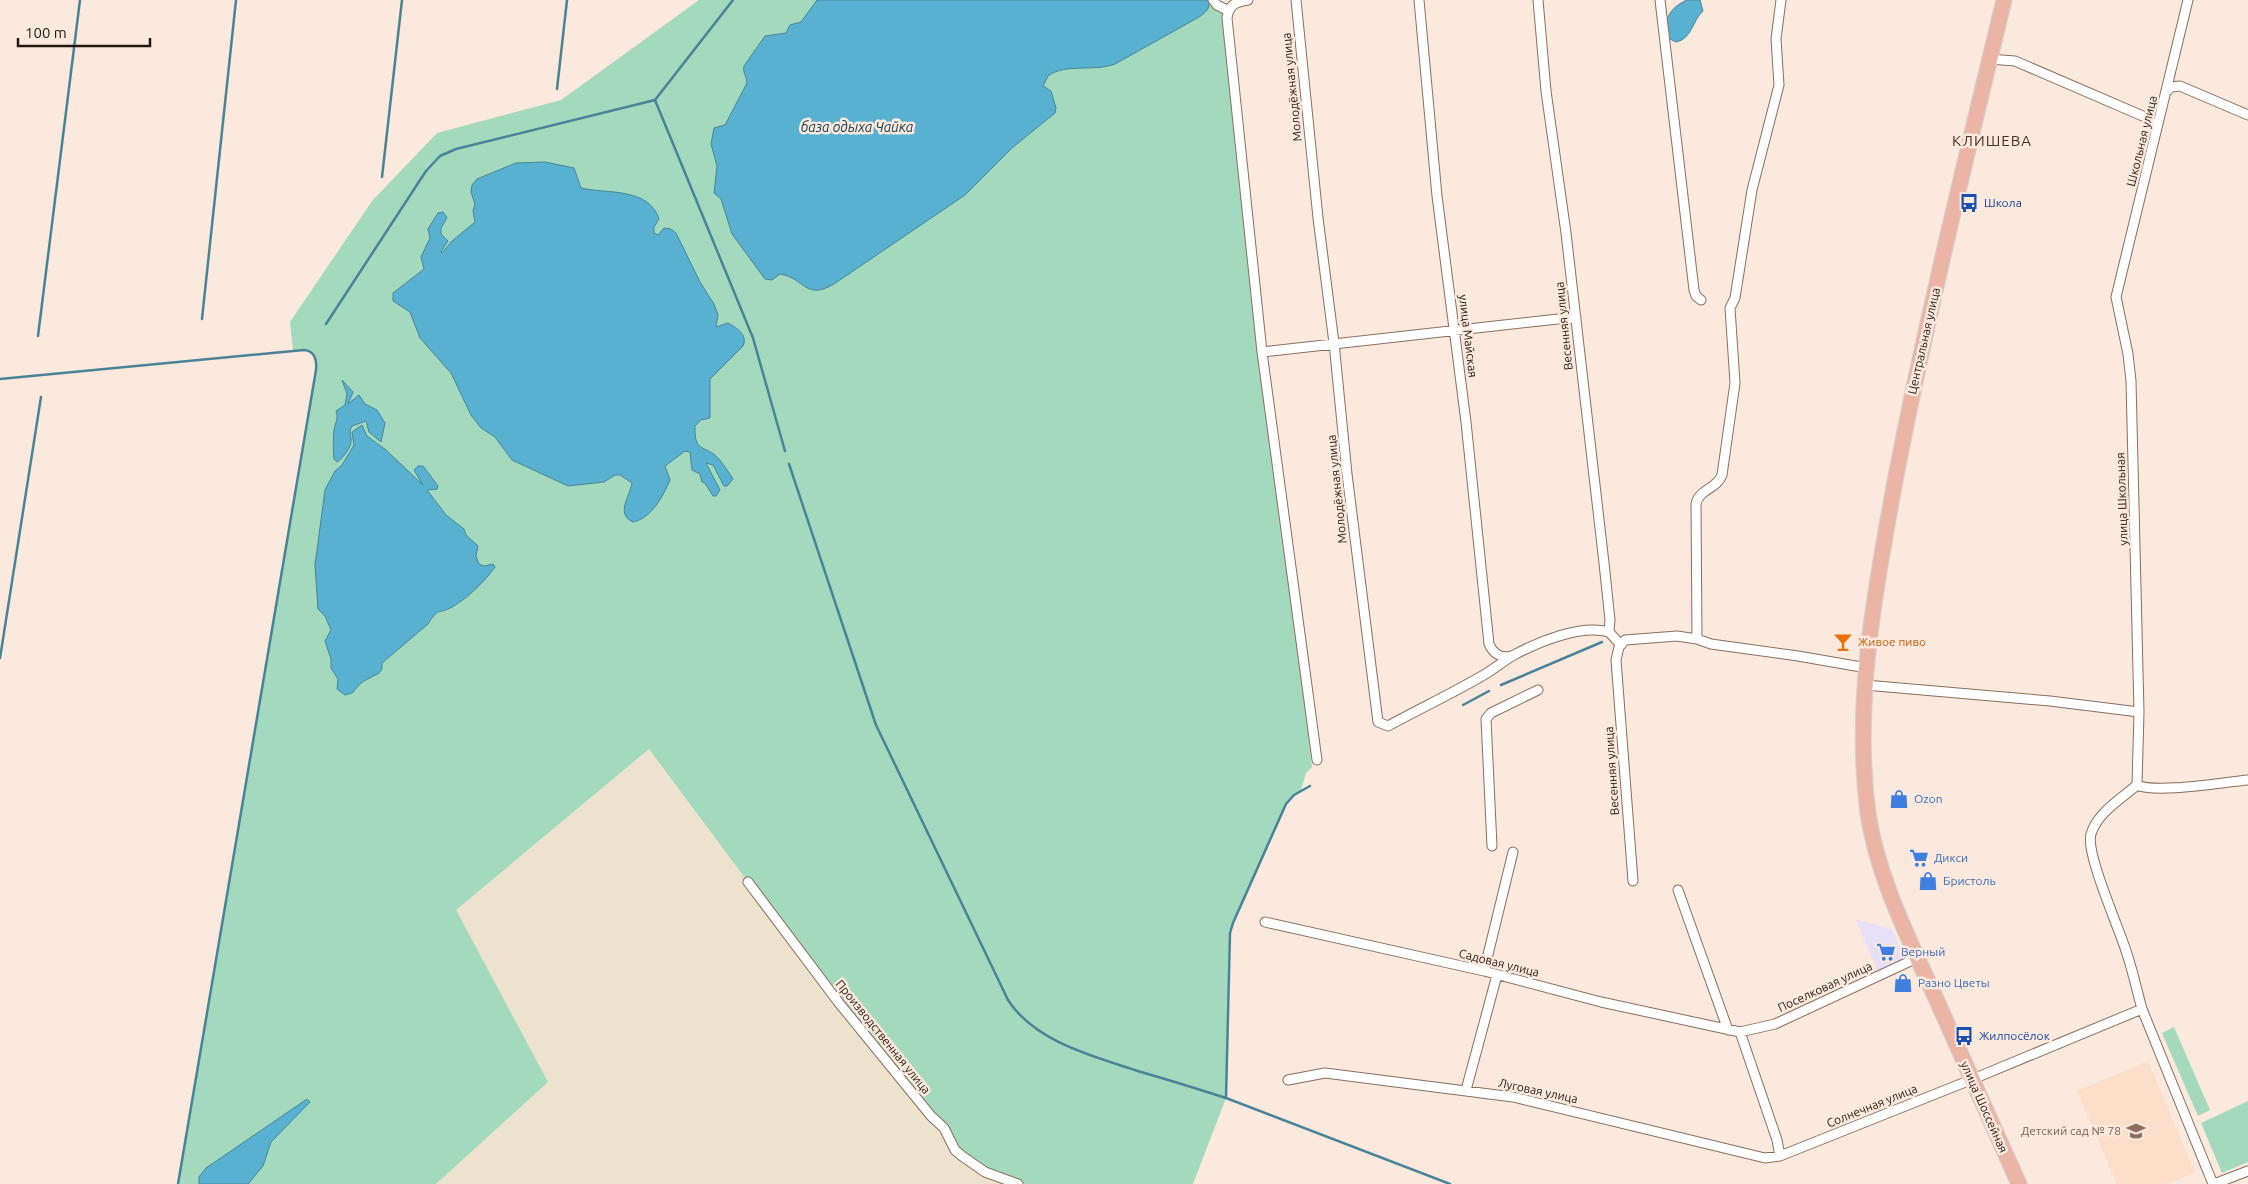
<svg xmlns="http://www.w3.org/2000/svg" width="2248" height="1184" font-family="Ubuntu,sans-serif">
<rect width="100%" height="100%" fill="#fce9dd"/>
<!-- commercial -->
<path fill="#e7dff5" d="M1855 919 1892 929 1905 959 1878 971Z"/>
<!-- industrial -->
<path fill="#ede2ce" d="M649 749 748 882 1016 1184H436L548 1082 455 910Z"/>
<!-- built -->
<path fill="#fbdec9" d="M2148 1061 2195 1172 2168 1184H2117L2077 1091Z"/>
<!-- green -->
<path fill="#a3d9bd" d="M699 0H1213L1229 11 1262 352 1312 767 1306 773 1301 790 1286 804 1233 924 1230 934 1226 1098 1193 1184H1018L976 1166 950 1139 748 882 649 749 456 910 548 1082 436 1184H178L316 370C318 352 309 349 293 351L290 322 372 201 437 133 561 100Z
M2174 1027 2210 1110 2198 1116 2162 1033Z
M2248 1101V1162L2222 1173 2201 1123Z"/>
<!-- water -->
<path fill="#58b1d1" stroke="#488398" d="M817 0H1209C1210 9 1206 12 1199 17L1115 64C1094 72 1065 63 1048 76L1043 86 1051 91 1056 108 1055 113 1012 148 965 195 834 284C805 301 805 278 780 274L772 280 765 279 732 234 721 199 714 193 717 166 711 144 714 128 725 125 746 85C749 79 742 73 744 66L765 36 786 33 790 25 801 22Z
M1687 0H1700L1703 11C1692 21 1692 39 1676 42L1664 36C1666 18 1669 8 1687 0Z
M545 162 574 168 581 188C606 194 649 187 659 219L654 227V233L658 235 664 228 671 229 676 233 700 282 714 304 718 315 716 327 728 323C737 328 748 335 743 346L710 379V418L701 420 695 426C694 454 705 444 719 459 724 465 729 473 733 479L727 486H724L713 465 706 463 720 490 716 496H713L705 483 702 482 700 474 692 470 690 452 685 451 665 466 670 480C663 496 652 518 633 522 615 514 630 496 632 483L620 475H615L604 482 568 486 512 460 495 437 481 428 471 415 451 373 420 338 410 312 393 301V293L424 269 421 257 430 238 428 229 438 213 443 212 447 218 441 228V234L448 241 441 252 442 253 452 241 475 222 473 211 475 204 471 192 472 185 477 179 516 163Z
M342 380 353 392 348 404 359 395 365 404 377 410 385 423 381 442 369 432 366 421 352 426C348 433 352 435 351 442 351 448 342 459 337 462L334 459C333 450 333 439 334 430 335 423 339 418 336 411L345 405 347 394Z
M362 425 367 436 386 450 423 485 414 470 418 466H423L438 486 437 489 427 490 446 515 464 529 466 535 478 546 476 556 479 564 484 566 493 564 495 567C485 581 468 598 452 607 438 615 439 606 428 624L382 663V669L379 673 362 682 352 693 345 695 337 689 338 679 331 668V659L325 641 331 630 325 616 318 609 315 565 325 490 335 471 342 465 354 445 352 432Z
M307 1099 310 1102 271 1142 263 1166 248 1184H199V1177L206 1168Z"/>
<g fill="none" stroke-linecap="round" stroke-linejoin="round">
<!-- stream -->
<path stroke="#488398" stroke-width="2.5" d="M557 89 567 0
M655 100 753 338 785 451
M382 177 402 0
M202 319 236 0
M326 324 426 171 440 156 456 149 655 100 733 0
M38 336 80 0
M0 379 304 350C315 351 317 360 316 370L178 1184
M789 464 876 725 1008 1000C1036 1043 1096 1057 1141 1072 1169 1080 1198 1089 1226 1098L1230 933 1233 923 1286 804 1294 795 1310 786
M0 658 41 397
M1501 685 1602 642
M1463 705 1489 691
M1226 1098 1450 1184"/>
<!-- minor casing -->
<g stroke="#896e5c" stroke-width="11">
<path id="minor" d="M1213 0 1217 5 1229 11
M1248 0C1236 2 1229 4 1227 18L1262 352 1317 760
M1296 0 1318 218 1334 343 1347 474 1378 722 1388 726C1419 709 1451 694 1482 676 1493 670 1503 661 1514 655 1538 642 1581 624 1609 632
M1419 0 1437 196 1466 422 1489 644C1493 653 1501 659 1511 656
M1538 0 1546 91 1566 233 1604 563 1610 620 1609 632 1621 645
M1660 0 1694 290 1696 296 1701 300
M1989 59 2015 61 2145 117 2157 126
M2167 91 2171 87 2180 86 2248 115
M1262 352 1576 317
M1697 639 1696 504C1699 489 1717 489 1722 475L1735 383 1730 308 1735 298 1752 190 1779 85 1776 39 1781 0
M1865 685 2050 701 2139 712
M2137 785 2139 712 2131 381 2128 354 2116 297 2188 0
M2137 785C2122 798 2097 813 2091 834 2085 853 2120 930 2127 954 2133 972 2137 991 2142 1009
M2137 785C2156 794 2224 782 2248 780
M1492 846 1486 719 1491 713 1538 690
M1633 881 1616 660 1619 647 1625 640 1677 636 1697 639 1711 644 1798 656 1867 668
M748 882 839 1003 931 1116 944 1128 955 1150 962 1156 985 1172 1018 1184
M1678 890 1728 1030
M1265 922 1484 971 1601 1002 1740 1032 1775 1024 1917 958
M1484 971 1513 852
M1740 1032 1777 1140 1780 1156
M1288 1080 1325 1073 1513 1097 1765 1158 1780 1156 1973 1079 2142 1009 2213 1184
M1466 1090 1497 975
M2214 1184 2248 1171"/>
</g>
<!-- primary casing -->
<g stroke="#d3d1d0" stroke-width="17">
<path id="primary" d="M2004 0C1966 158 1927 316 1896 476 1876 584 1853 702 1868 813 1877 875 1907 935 1933 992 1962 1056 1990 1120 2019 1184"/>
</g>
<!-- minor -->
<use href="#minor" stroke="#fff" stroke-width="9"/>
<!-- primary -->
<use href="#primary" stroke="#eab5a4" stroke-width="15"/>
</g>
<!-- icons -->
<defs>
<g id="bus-bare" transform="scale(1.5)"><path d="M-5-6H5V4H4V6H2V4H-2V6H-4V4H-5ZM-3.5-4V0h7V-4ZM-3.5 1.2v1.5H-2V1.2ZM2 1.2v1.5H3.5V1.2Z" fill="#1a4fb4" stroke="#fce9dd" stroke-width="2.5" paint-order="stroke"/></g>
<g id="bar-bare" transform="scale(1.5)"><path d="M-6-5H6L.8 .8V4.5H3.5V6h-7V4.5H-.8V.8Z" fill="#e8710a" stroke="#fce9dd" stroke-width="2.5" paint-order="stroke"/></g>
<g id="shop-bare" transform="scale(1.5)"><path d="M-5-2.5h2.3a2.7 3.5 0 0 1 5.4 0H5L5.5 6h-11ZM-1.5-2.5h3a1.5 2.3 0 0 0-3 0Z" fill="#3f7fe0" stroke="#fce9dd" stroke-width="2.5" paint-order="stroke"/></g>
<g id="supermarket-bare" transform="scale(1.5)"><path d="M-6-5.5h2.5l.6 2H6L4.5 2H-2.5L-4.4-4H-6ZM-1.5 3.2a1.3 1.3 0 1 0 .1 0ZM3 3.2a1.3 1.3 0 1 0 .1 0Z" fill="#3f7fe0" stroke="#fce9dd" stroke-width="2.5" paint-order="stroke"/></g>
<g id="school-bare" transform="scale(1.5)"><path d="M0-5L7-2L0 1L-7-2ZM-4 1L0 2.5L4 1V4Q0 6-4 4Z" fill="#8d6e63" stroke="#fce9dd" stroke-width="2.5" paint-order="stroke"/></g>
</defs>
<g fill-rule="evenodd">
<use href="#bus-bare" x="1969" y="203"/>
<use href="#bar-bare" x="1843" y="642"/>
<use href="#shop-bare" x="1899" y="799"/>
<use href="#supermarket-bare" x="1919" y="858"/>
<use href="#shop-bare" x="1928" y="881"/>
<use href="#supermarket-bare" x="1886" y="952"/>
<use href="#shop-bare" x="1903" y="983"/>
<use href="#bus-bare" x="1964" y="1036"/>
<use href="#school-bare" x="2136" y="1131"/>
</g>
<g text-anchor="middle" stroke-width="5" stroke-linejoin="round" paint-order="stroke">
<!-- street labels -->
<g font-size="12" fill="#231912" stroke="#fce9dd">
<text transform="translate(1292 87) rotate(-96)" y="4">Молодёжная улица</text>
<text transform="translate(2142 141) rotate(-76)" y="4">Школьная улица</text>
<text transform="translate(1564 326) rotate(-96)" y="4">Весенняя улица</text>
<text transform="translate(1468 336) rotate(83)" y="4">улица Майская</text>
<text transform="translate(1924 341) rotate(-77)" y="4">Центральная улица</text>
<text transform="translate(1337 489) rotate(-96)" y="4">Молодёжная улица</text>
<text transform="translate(2122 499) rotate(-92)" y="4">улица Школьная</text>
<text transform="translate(1612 771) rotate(-94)" y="4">Весенняя улица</text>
<text transform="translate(1499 963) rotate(14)" y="4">Садовая улица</text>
<text transform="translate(1825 987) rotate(-25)" y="4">Поселковая улица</text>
<text transform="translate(883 1037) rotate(51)" y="4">Производственная улица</text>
<text transform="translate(1538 1091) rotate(12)" y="4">Луговая улица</text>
<text transform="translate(1872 1106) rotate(-22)" y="4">Солнечная улица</text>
<text transform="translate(1984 1107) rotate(66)" y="4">улица Шоссейная</text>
</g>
<!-- transit labels -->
<g font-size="12" fill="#164399" stroke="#fce9dd" text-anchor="start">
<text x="1984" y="207">Школа</text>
<text x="1979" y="1040">Жилпосёлок</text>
</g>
<!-- food labels -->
<g font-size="12" fill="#c56008" stroke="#fce9dd" text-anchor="start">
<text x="1858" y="646">Живое пиво</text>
</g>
<!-- shop labels -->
<g font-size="12" fill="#366cbe" stroke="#fce9dd" text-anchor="start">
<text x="1914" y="803">Ozon</text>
<text x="1934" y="862">Дикси</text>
<text x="1943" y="885">Бристоль</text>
<text x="1901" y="956">Верный</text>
<text x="1918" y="987">Разно Цветы</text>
</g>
<!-- education labels -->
<g font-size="12" fill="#785e54" stroke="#fce9dd" text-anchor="end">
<text x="2121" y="1135">Детский сад № 78</text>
</g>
<!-- water labels -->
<g font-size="14" font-style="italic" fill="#153d4c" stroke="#fce9dd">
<text x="857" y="132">база одыха Чайка</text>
</g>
<!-- quarter labels -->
<g font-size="15" letter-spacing="1" fill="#483120" stroke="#fce9dd">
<text x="1992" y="146">КЛИШЕВА</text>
</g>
</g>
<!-- scale -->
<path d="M18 38v8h132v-8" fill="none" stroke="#231912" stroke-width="2.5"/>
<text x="25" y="38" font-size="15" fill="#231912" stroke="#fce9dd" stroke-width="4" paint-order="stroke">100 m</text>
</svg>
